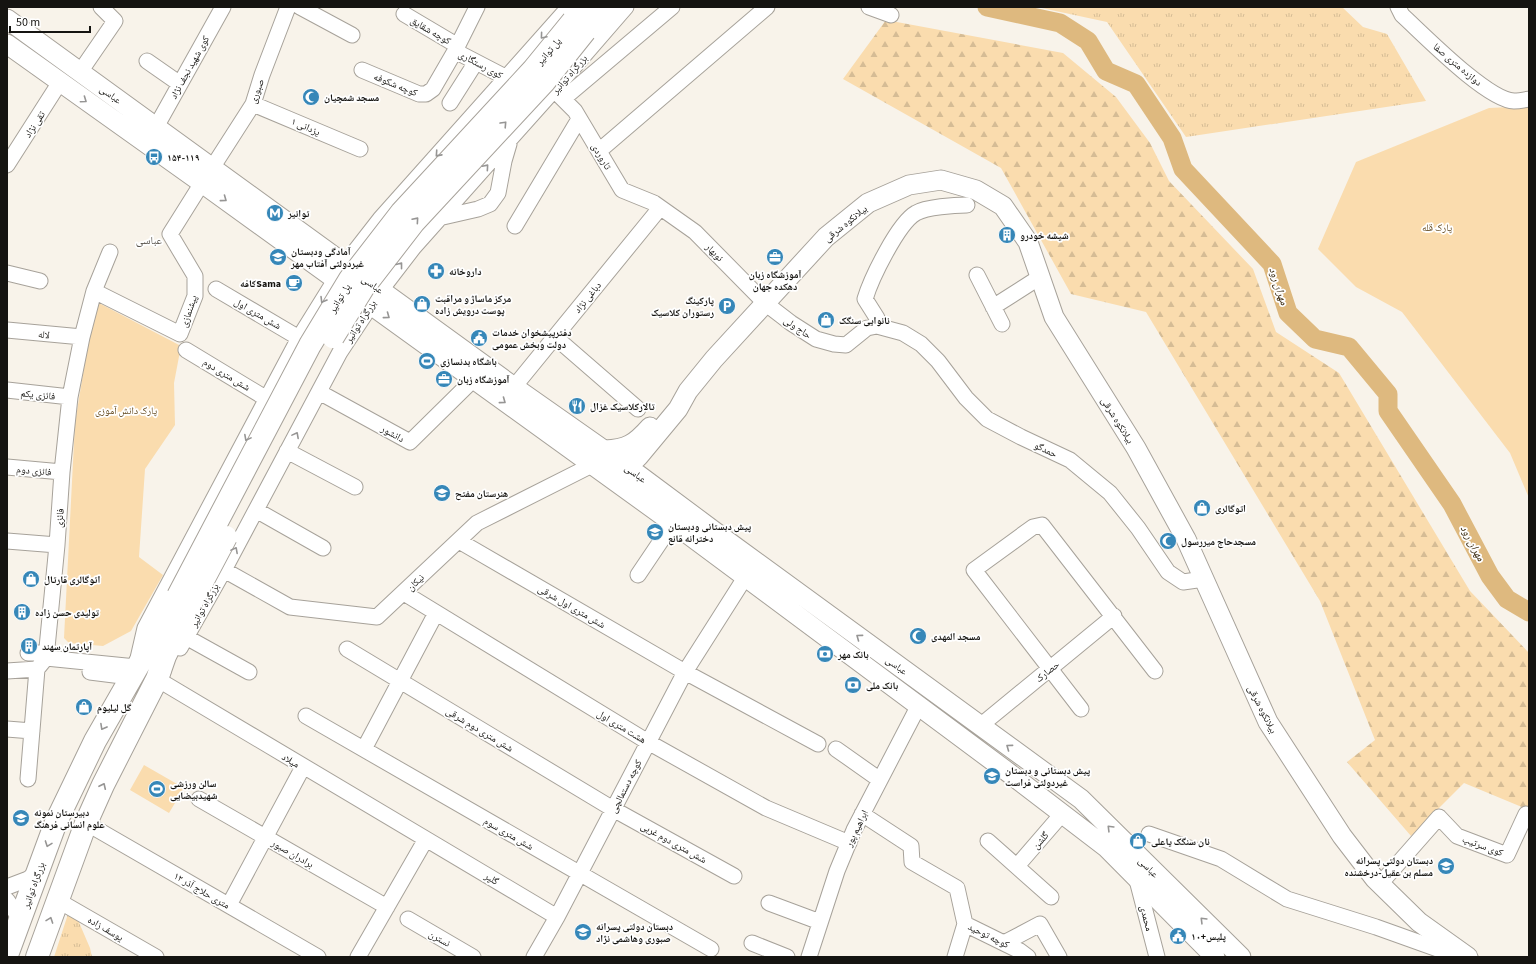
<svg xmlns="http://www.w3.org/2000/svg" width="1536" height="964" font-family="'Source Sans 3','Noto Naskh Arabic',sans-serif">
<defs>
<pattern id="grass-tufts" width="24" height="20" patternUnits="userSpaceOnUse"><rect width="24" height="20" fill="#fadcae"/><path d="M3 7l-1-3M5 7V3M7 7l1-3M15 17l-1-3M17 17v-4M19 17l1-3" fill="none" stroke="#d5bc95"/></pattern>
<pattern id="forest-firs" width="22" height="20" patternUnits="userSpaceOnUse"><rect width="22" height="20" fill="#fadcae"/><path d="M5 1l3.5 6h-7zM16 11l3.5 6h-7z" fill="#d5bc95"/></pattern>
</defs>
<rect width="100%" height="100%" fill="#f8f3ea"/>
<!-- grass -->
<path fill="url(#grass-tufts)" d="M1037 7H1342L1363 27 1387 34 1426 101 1186 137 1107 22Z
M68 914 78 920 90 948 92 957H54Z"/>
<!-- forest -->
<path fill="url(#forest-firs)" d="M886 20 1063 53 1116 97 1150 143 1169 181 1253 269 1276 332 1339 373 1470 591 1529 653V810L1464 783 1411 836 1347 762 1375 740 1320 601 1146 312 1071 294 1001 168 843 79Z"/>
<!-- park -->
<path fill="#fadcae" d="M1529 106V498L1510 453 1402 312 1356 287 1318 249 1356 162 1489 108Z
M95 301 181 346 174 383 175 425 145 469 139 557 163 575 131 631 103 646 69 643 64 638 75 423Z
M144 765 184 788 169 813 130 790Z"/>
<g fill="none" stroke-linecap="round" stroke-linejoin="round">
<!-- river -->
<path stroke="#deb97f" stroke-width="19" d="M987 7 1060 23 1088 41 1106 71 1136 84 1172 138 1183 169 1272 264 1288 313 1315 339 1349 347 1388 394V411L1452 504 1490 576 1507 599 1529 612"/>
<!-- minor casing -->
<g stroke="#a7a29a" stroke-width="17">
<path id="minor" d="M300 7 352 35
M869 7 891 15
M1398 7 1402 15C1423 34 1487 100 1514 101 1518 101 1524 100 1529 99
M404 14 458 46
M455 51 507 78
M147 61 180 84
M362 70 419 94H426L433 89 455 51 477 7
M80 72 115 21 101 7
M554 90 575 111 622 190 654 203 695 232 765 303 791 323 816 339 834 344 846 345 867 328 877 326 903 333 921 344 938 361 966 398 987 419 1021 437 1070 460 1110 493 1138 528 1168 572 1183 582 1204 579
M563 99 672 7
M450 103 476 62
M253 104 360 149
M156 127 223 7
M599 151 767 7
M7 165 60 82
M212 168 253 104 262 75 288 7
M443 217 478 209 490 204 498 193 504 161 509 144
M515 226 579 119
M110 252 94 291 82 337 70 397 62 472 57 545 46 658 136 667 145 628 299 338 345 264 380 219 569 7
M7 273 40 281
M977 275 1002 324
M216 289 299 338
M94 291 180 334 195 296V276L170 234 202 183
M993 307 1040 277
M877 326V318L865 299C871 279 898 223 916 213 926 207 955 205 967 205
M7 330 82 337
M555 337 638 409
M186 350 267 399
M514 387 660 208
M7 390 70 397
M319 392 410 442 474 379
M287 451 355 487
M7 467 62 472
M256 510 323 548
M7 541 57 545
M459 541 685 672 818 744
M224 570 290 607 377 617 477 523 592 465
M638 575 673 523
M404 593 648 742 766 808 849 843
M186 637 249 672
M180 648 224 570 340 352 381 290 414 247 554 90 626 7
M347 649 613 809 734 876
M28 653H47
M7 671 37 669
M90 672 130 677
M163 672 157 679 557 917
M1081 709 974 570 1033 527 1042 525 1155 671
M306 716 711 949
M980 726 1114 616
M7 729 32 731
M364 749 436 613
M836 749 880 780
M28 779 37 669 46 658
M199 799 387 907
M862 814 911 846 912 862 957 888 965 924 1020 951 1028 957
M86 823 318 957
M1149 834 1221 859 1287 899 1376 927 1460 957
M988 841 1051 897
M1017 866 1062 814
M1137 880 1157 957
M1380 884 1439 817 1457 836 1507 855 1526 814
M7 887 28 879 38 872
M7 900 20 919
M57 900 156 957
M769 903 820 922
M229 905 303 767
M408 919 473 957
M752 943 787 957
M1004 943 1040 924 1059 957
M358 957 426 839
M534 957 557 917 685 672 746 576
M809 957 837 871 854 830 919 705
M955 957 965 924"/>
</g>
<!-- major casing -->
<g stroke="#a7a29a" stroke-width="21">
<path id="major" d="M7 19 514 387 628 467 726 540 1081 799 1241 957
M7 44 202 183 673 523 1009 773 1107 848 1215 957
M605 450C627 449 635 444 650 427
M620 475 639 456 678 409 688 391 714 359 826 237 868 203 909 185 941 180 976 190 1003 206 1028 242 1054 317 1136 448 1186 539 1268 722 1342 836 1375 879 1419 922 1468 957"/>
</g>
<!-- highway casing -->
<g stroke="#a7a29a" stroke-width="24">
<path id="highway" d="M573 21 585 7
M585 31 609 7
M7 955 56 822 95 741 178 596
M37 957 86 823 103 785 157 679 165 656 191 603"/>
</g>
<!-- minor -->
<use href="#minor" stroke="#fff" stroke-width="15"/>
<!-- major -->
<use href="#major" stroke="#fff" stroke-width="19"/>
<!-- highway -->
<use href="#highway" stroke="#fff" stroke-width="22"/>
<!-- highway-bridge casing -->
<g stroke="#a7a29a" stroke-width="24" stroke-linecap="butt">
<path id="highway-bridge" d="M333 337 363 288 414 222 545 81 585 31
M178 596 310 345 350 279 401 213 533 70 573 21
M191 603 226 537"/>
</g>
<!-- highway-bridge -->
<use href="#highway-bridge" stroke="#fff" stroke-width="22"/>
</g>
<!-- one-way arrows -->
<defs><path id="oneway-chevron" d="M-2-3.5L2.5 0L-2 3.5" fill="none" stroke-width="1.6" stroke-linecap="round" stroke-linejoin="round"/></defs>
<g stroke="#969594">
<use href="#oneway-chevron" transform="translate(543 36) rotate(130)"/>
<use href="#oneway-chevron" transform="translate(84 100) rotate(35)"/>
<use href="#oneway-chevron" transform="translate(504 124) rotate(-47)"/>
<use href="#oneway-chevron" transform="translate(438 154) rotate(132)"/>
<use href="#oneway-chevron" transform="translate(486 167) rotate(-49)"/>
<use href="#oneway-chevron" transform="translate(224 199) rotate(36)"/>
<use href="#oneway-chevron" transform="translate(416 220) rotate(-49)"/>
<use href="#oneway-chevron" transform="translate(400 265) rotate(-52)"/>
<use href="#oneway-chevron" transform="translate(323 300) rotate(121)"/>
<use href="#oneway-chevron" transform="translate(387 316) rotate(36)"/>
<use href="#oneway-chevron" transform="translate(503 401) rotate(36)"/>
<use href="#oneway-chevron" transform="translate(296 435) rotate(-62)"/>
<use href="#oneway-chevron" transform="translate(247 438) rotate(118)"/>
<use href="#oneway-chevron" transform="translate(235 550) rotate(-62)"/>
<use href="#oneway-chevron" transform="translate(859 637) rotate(-144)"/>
<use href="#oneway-chevron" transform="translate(103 727) rotate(119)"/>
<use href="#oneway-chevron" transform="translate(1009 747) rotate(-144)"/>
<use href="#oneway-chevron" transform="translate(103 786) rotate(-65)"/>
<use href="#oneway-chevron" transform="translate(1110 828) rotate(-135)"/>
<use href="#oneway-chevron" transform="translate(48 844) rotate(110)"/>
<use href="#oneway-chevron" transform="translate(50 920) rotate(-70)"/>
<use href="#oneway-chevron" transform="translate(1203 920) rotate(-135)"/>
</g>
<!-- icons -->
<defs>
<g id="mosque-disc" transform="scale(0.9)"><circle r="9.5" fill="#3687b8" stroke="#fff"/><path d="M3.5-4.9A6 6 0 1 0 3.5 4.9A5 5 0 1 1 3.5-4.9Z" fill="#fff"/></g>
<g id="bus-disc" transform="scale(0.9)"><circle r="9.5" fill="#3687b8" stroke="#fff"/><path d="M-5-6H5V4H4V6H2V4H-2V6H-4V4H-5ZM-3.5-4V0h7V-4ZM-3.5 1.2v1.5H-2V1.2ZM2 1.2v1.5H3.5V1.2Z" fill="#fff"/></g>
<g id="metro-disc" transform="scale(0.9)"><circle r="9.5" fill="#3687b8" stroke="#fff"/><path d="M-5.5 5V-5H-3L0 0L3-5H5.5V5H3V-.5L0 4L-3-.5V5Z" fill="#fff"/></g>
<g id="building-disc" transform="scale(0.9)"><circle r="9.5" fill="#3687b8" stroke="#fff"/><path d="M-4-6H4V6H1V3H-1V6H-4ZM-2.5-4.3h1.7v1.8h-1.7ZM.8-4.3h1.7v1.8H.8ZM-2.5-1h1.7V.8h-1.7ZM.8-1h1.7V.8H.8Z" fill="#fff"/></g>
<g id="school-disc" transform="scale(0.9)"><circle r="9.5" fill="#3687b8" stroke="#fff"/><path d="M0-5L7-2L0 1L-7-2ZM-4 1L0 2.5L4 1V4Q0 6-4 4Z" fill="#fff"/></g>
<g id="office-disc" transform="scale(0.9)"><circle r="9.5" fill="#3687b8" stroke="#fff"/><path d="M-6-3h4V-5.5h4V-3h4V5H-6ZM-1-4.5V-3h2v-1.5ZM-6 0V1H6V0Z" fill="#fff"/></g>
<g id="pharmacy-disc" transform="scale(0.9)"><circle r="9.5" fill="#3687b8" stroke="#fff"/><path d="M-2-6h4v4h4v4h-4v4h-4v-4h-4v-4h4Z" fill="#fff"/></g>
<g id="cafe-disc" transform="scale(0.9)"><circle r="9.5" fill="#3687b8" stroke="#fff"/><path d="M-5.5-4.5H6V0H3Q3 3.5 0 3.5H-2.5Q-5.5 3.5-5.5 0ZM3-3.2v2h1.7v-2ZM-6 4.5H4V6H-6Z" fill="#fff"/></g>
<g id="shop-disc" transform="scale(0.9)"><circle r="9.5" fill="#3687b8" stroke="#fff"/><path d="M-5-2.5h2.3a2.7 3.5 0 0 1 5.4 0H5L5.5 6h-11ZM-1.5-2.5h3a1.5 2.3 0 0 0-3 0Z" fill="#fff"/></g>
<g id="parking-disc" transform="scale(0.9)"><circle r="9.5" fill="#3687b8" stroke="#fff"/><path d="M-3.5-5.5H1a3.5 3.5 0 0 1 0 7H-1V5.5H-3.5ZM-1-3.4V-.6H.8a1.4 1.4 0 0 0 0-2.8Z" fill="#fff"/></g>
<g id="civic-disc" transform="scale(0.9)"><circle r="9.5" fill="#3687b8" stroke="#fff"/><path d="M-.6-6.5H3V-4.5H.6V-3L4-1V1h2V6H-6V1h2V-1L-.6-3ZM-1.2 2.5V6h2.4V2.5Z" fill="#fff"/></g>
<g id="stadium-disc" transform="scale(0.9)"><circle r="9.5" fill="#3687b8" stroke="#fff"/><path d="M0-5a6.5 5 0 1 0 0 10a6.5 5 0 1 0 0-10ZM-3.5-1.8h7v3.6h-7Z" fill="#fff"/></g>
<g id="restaurant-disc" transform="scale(0.9)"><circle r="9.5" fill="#3687b8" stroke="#fff"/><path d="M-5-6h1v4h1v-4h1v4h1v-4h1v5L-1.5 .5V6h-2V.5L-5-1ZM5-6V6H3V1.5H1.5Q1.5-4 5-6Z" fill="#fff"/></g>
<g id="bank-disc" transform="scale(0.9)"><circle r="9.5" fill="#3687b8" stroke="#fff"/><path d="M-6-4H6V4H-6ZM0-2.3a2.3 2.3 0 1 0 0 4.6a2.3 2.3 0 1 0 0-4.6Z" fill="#fff"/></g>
</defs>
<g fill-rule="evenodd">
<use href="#mosque-disc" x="311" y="97"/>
<use href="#bus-disc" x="154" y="157"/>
<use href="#metro-disc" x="275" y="213"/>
<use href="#building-disc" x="1007" y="235"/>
<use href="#school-disc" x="278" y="257"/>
<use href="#office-disc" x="775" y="257"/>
<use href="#pharmacy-disc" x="436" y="271"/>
<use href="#cafe-disc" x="294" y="283"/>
<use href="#shop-disc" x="422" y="304"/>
<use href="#parking-disc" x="727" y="306"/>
<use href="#shop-disc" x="826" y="320"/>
<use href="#civic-disc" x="479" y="338"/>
<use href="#stadium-disc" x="427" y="361"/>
<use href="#office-disc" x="444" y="379"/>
<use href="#restaurant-disc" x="577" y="406"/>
<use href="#school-disc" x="442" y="493"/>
<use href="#shop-disc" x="1202" y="508"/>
<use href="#school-disc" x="655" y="532"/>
<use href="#mosque-disc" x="1168" y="541"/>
<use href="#shop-disc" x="31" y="579"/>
<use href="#building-disc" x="22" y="612"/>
<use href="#mosque-disc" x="918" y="636"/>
<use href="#building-disc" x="29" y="646"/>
<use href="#bank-disc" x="825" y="654"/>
<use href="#bank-disc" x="853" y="685"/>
<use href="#shop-disc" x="84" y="707"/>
<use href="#school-disc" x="992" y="776"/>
<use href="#stadium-disc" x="157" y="789"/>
<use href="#school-disc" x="21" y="818"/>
<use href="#shop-disc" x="1138" y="841"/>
<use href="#school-disc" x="1446" y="866"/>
<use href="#school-disc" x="583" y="932"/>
<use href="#civic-disc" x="1178" y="936"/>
</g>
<g text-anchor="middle" stroke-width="3.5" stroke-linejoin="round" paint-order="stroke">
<!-- street labels -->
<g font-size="10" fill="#151411" stroke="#fff">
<text transform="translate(431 30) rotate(30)" y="4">کوچه شقایق</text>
<text transform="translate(548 51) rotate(-50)" y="4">پل توانیر</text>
<text transform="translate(481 64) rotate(28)" y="4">کوی رستگاری</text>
<text transform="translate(1458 64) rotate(40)" y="4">دوازده متری صفا</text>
<text transform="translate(189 67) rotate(-61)" y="4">کوی شهید نجف نژاد</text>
<text transform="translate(569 74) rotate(-49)" y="4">بزرگراه توانیر</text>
<text transform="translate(396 84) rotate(22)" y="4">کوچه شکوفه</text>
<text transform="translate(256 91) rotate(-70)" y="4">صبوری</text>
<text transform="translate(111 94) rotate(36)" y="4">عباسى</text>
<text transform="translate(34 124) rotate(-57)" y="4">تقی نژاد</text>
<text transform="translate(306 126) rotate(23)" y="4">یزدانی ۱</text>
<text transform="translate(602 156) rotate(59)" y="4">تاروردی</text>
<text transform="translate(845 223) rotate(-39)" y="4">بیلانکوه شرقی</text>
<text transform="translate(715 252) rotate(45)" y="4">نوبهار</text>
<text transform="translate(373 284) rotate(36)" y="4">عباسى</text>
<text transform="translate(587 297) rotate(-51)" y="4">دباغی نژاد</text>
<text transform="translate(339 298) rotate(-59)" y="4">پل توانیر</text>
<text transform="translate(188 311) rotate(-71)" y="4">پیشنمازی</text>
<text transform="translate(258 313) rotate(30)" y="4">شش متری اول</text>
<text transform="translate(360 321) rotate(-57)" y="4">بزرگراه توانیر</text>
<text transform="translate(798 327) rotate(34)" y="4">حاج ولی</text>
<text transform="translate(44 334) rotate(6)" y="4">لاله</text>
<text transform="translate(227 374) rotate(31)" y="4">شش متری دوم</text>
<text transform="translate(38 394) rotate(6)" y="4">فائزی یکم</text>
<text transform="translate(1118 420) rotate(58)" y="4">بیلانکوه شرقی</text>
<text transform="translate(393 433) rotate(29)" y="4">دانشور</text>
<text transform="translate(1046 449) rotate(25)" y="4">حمدگو</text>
<text transform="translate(34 470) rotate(5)" y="4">فائزی دوم</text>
<text transform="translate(636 473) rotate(37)" y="4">عباسى</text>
<text transform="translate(59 518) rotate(-86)" y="4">فائزی</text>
<text transform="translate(415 582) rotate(-44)" y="4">نیکان</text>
<text transform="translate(204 605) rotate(-61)" y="4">بزرگراه توانیر</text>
<text transform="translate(572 606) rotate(30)" y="4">شش متری اول شرقی</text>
<text transform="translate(897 665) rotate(36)" y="4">عباسى</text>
<text transform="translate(1047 671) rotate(-39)" y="4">حصارک</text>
<text transform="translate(1263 709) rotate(63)" y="4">بیلانکوه شرقی</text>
<text transform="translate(622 726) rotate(31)" y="4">هشت متری اول</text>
<text transform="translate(480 729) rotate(31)" y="4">شش متری دوم شرقی</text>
<text transform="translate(291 760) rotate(31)" y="4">میلاد</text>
<text transform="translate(625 786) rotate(-63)" y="4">کوچه دستمالچی</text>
<text transform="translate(856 828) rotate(-64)" y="4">ابراهیم پور</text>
<text transform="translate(509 833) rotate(30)" y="4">شش متری سوم</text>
<text transform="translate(1040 840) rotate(-49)" y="4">گلشن</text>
<text transform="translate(674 842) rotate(29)" y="4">شش متری دوم غربی</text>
<text transform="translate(1483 845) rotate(20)" y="4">کوی سرتیپ</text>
<text transform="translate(293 853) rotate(30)" y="4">برادران صبور</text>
<text transform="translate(1149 867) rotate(45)" y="4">عباسى</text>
<text transform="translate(492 878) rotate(31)" y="4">گلپر</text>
<text transform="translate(33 885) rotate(-70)" y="4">بزرگراه توانیر</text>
<text transform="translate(202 890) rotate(30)" y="4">۱۲ متری حلاج آذر</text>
<text transform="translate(1147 918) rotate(76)" y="4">محمدی</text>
<text transform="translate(106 928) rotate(30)" y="4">یوسف زاده</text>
<text transform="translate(989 935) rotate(26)" y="4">کوچه توحید</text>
<text transform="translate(440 938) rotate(30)" y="4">نسترن</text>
</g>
<!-- poi labels -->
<g font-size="10" font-weight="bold" fill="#151411" stroke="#fff" text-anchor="start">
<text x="324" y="101">مسجد شمچیان</text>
<text x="167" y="161">۱۵۴-۱۱۹</text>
<text x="288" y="217">توانیر</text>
<text x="1020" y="239">شیشه خودرو</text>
<text x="291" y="255">آمادگی ودبستان<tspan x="291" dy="12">غیردولتی آفتاب مهر</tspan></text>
<text x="449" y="275">داروخانه</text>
<text x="775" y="278" text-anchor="middle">آموزشگاه زبان<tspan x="775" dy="12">دهکده جهان</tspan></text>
<text x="281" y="287" text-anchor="end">کافهSama</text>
<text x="435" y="302">مرکز ماساژ و مراقبت<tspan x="435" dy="12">پوست درویش زاده</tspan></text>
<text x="714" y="304" text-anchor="end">پارکینگ<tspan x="714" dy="12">رستوران کلاسیک</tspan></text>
<text x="839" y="324">نانوایی سنگک</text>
<text x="492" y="336">دفترپیشخوان خدمات<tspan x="492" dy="12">دولت وبخش عمومی</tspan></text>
<text x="440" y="365">باشگاه بدنسازی</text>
<text x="457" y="383">آموزشگاه زبان</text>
<text x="590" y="410">تالارکلاسیک غزال</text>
<text x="455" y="497">هنرستان مفتح</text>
<text x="1215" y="512">اتوگالری</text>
<text x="668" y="530">پیش دبستانی ودبستان<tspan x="668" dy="12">دخترانه قانع</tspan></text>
<text x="1181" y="545">مسجدحاج میررسول</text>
<text x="44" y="583">اتو‌گالری قارتال</text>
<text x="35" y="616">تولیدی حسن زاده</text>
<text x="931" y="640">مسجد المهدی</text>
<text x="42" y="650">آپارتمان سهند</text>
<text x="838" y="658">بانک مهر</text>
<text x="866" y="689">بانک ملی</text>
<text x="97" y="711">گل لیلیوم</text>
<text x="1005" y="774">پیش دبستانی و دبستان<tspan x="1005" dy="12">غیردولتی فراست</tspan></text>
<text x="170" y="787">سالن ورزشی<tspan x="170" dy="12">شهیدبیضایی</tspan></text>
<text x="34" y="816">دبیرستان نمونه<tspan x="34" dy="12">علوم انسانی فرهنگ</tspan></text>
<text x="1151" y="845">نان سنگک یاعلی</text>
<text x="1433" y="864" text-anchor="end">دبستان دولتی پسرانه<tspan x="1433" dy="12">مسلم بن عقیل-درخشنده</tspan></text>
<text x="596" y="930">دبستان دولتی پسرانه<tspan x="596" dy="12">صبوری وهاشمی نژاد</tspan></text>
<text x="1191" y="940">پلیس+۱۰</text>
</g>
<!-- park labels -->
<g font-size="10" fill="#61471b" stroke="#fff">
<text x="1437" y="231">پارک قله</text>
<text x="126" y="414">پارک دانش آموزی</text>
</g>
<!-- neighbourhood labels -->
<g font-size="11" fill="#5b564f" stroke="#fff">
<text x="149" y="244">عباسی</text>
</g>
<!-- water labels -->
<g font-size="11" font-style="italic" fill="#38280d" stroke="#fff">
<text transform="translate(1279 286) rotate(72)" y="4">مهران رود</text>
<text transform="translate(1473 543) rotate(62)" y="4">مهران رود</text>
</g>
</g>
<!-- border -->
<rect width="1536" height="964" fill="none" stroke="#151411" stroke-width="16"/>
<!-- scale -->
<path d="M10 26v6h80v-6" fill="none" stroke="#151411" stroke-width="2"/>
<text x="16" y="26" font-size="12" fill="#151411" stroke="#ffffff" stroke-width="3" paint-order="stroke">50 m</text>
</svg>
